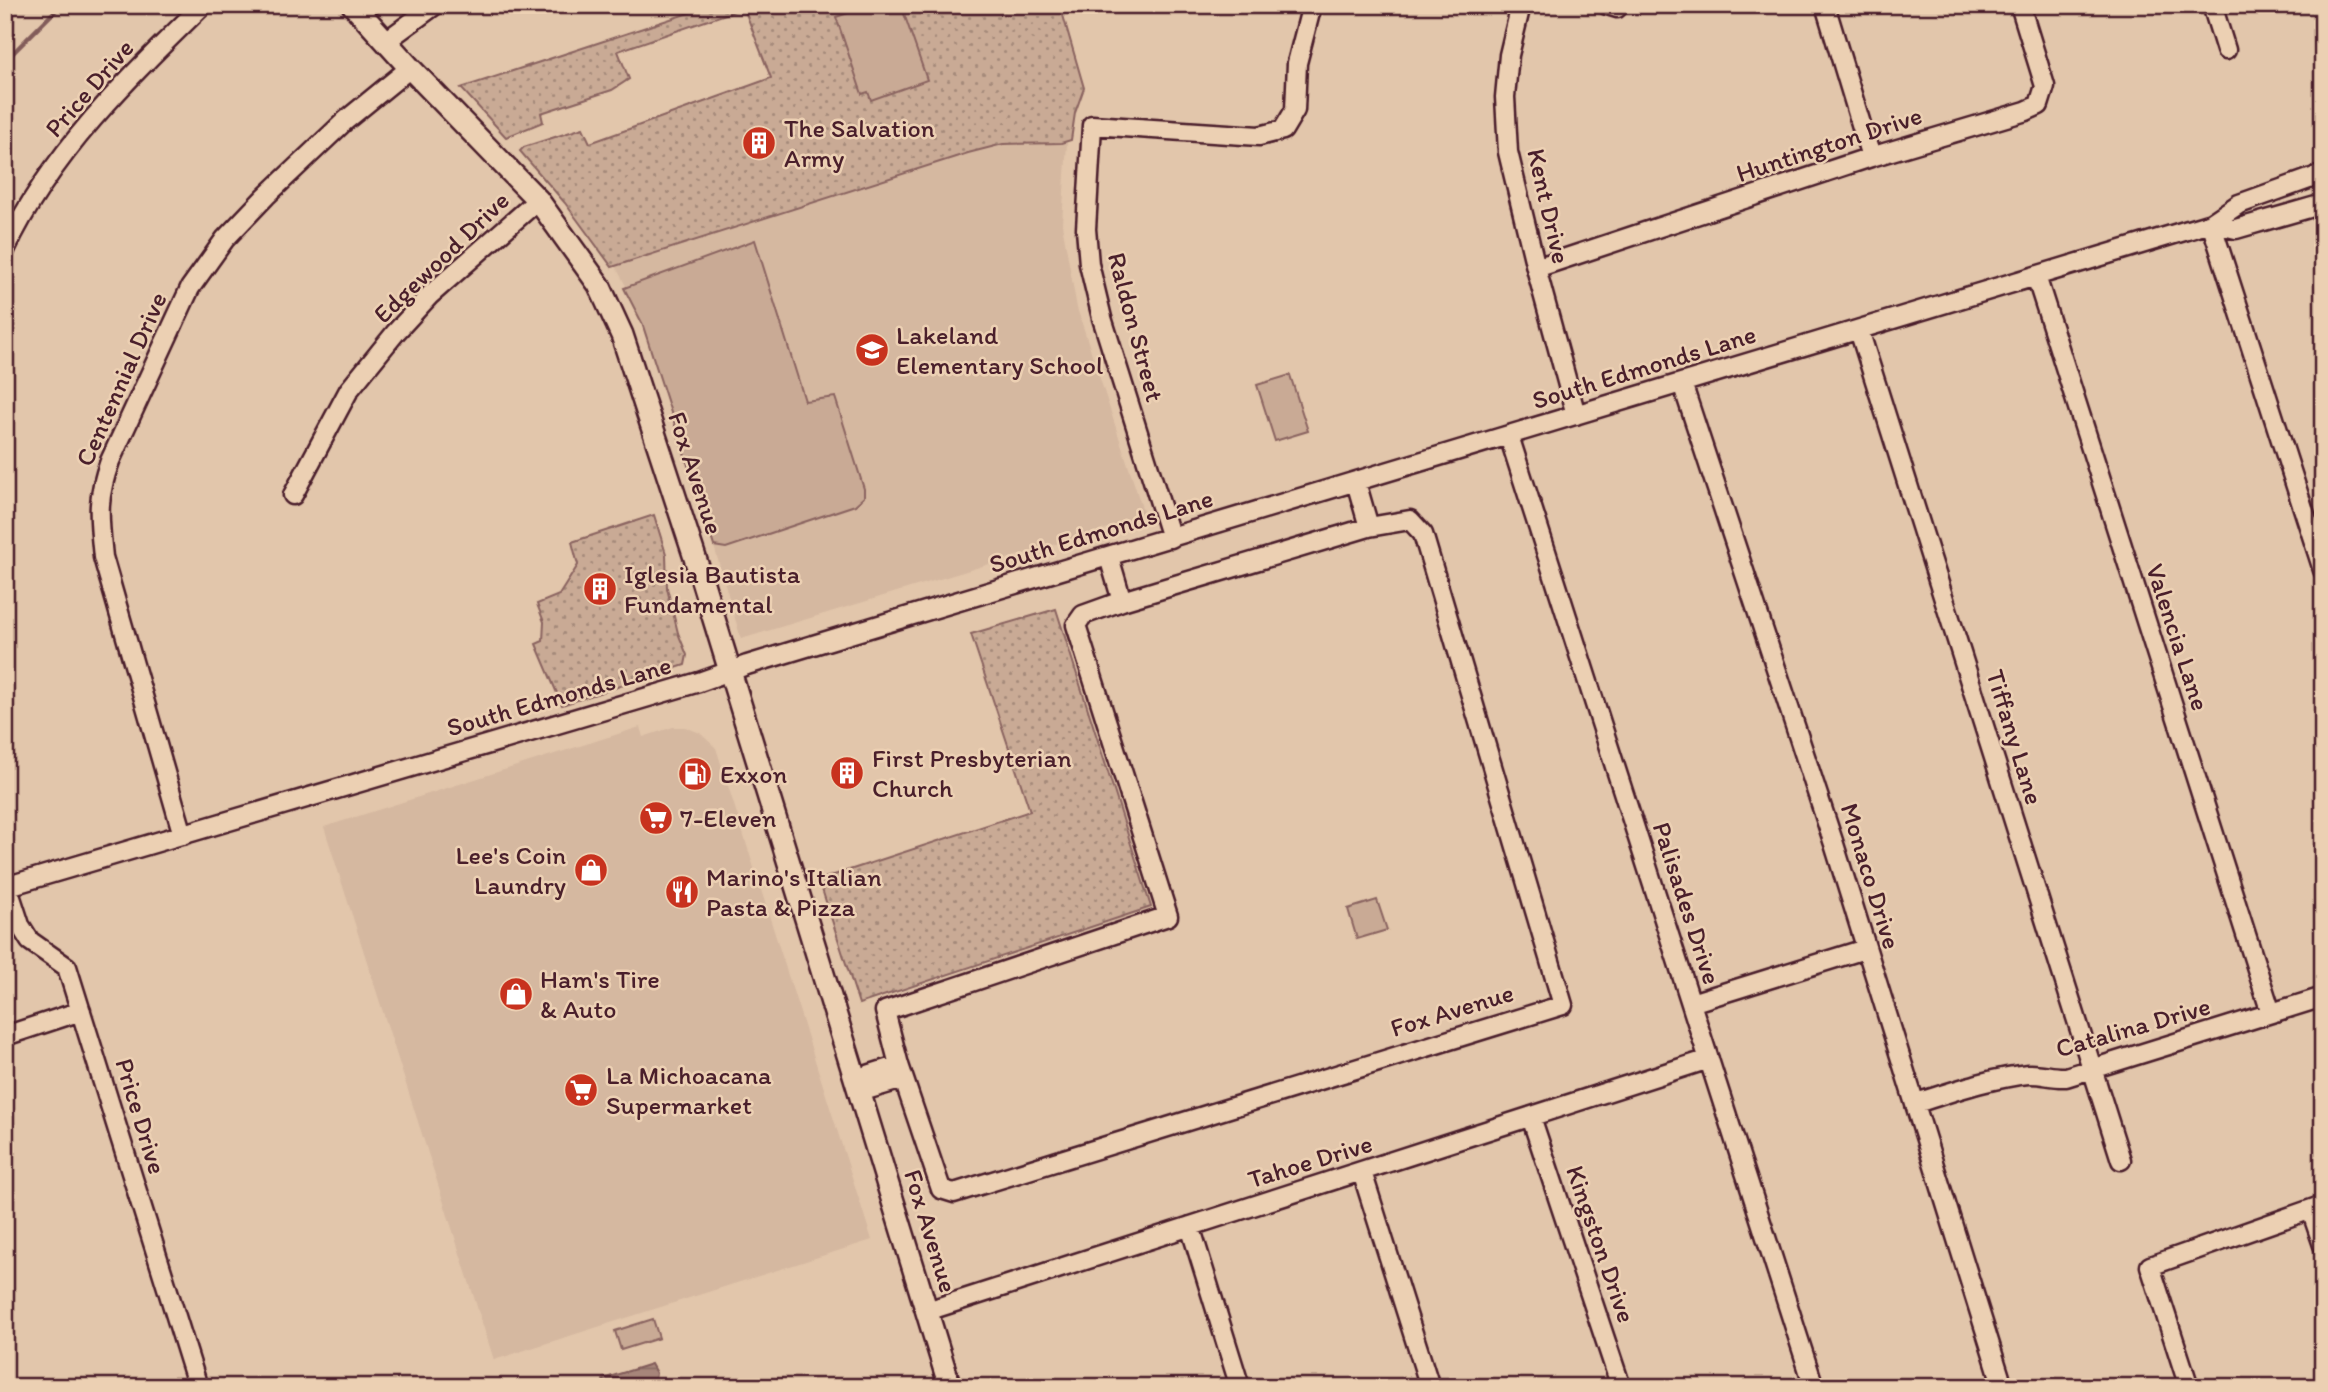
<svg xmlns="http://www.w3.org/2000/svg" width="2328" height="1392" font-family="Itim,sans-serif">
<defs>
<pattern id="grass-dots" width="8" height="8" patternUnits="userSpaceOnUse" patternTransform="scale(1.75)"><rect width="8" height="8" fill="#c9aa95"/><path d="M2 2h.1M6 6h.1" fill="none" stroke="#a58a7a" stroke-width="1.8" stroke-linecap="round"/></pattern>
<pattern id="water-rules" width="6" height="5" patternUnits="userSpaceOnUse" patternTransform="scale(1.75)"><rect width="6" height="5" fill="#a7857a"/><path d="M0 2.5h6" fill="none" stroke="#8a6c64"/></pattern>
</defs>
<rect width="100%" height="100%" fill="#e2c6ab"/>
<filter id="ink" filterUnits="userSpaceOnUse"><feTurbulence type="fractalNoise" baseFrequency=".0143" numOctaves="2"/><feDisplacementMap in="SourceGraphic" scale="14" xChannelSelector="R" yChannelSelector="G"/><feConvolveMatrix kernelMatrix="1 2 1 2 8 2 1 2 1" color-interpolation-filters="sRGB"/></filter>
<g filter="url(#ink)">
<!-- built -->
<path fill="#d5b8a0" d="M1068 127 1062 224 1077 308 1145 517 741 639 668 388 640 312 610 256 992 131Z
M640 727 643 737 673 727H685L700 733 716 748 872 1240 494 1360 324 827Z"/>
<!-- grass -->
<path fill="url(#grass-dots)" stroke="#8a6460" stroke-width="2" d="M713 5H1060L1084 88 1075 113 1071 140 1061 143 1003 144 968 153 612 267 565 203 520 151 524 147 583 128 590 143 771 78 745 11 740 9 618 51 629 79 612 90 541 113 543 122 506 137 461 88Z
M654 515 666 554 667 588 678 633 687 655 685 665 562 705 536 644 543 641 544 622 537 604 559 595 578 565 572 542Z
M1056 609 1151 907 859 1004 819 880 1030 811 971 634Z"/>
<!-- green -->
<path fill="#c9aa95" stroke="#8a6460" stroke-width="2" d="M872 5H901L927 80 871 100 868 92 862 94 836 17Z
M755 240 805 401 835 397 864 489V497L855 505 726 548 714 546 642 323 624 288Z
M1290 375 1308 431 1275 441 1257 385Z
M1377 900 1387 930 1357 939 1348 909Z
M653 1319 659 1338 621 1350 615 1331Z"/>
<!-- water -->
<path fill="url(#water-rules)" stroke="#825c5a" stroke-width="2" d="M651 1364 656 1373 655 1380 632 1387H605L603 1379Z"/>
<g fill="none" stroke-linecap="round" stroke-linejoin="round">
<!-- stream -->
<path stroke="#825c5a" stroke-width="4.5" d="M5 63 11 55 61 5"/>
<!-- minor casing -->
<g stroke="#4a1f2b" stroke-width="23">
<path id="minor" d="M1521 5 1509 55 1505 97 1508 152 1536 268 1576 415
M1607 5 1617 8
M1825 5 1871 157
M2212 5 2226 50
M386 41 435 5
M2211 223 2323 570
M2211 223 2236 229 2323 204
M5 250C50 154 128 78 203 5
M1536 268 1871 157 2026 111 2039 105 2045 86 2020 5
M2036 276 2271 1013
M1859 330 2121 1160
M1682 383 1834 844 2003 1387
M1509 436 1814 1387
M1356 482 1369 527
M293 495 349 390 396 332 430 295 538 200
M1410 520 1423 534 1563 1005 954 1193 941 1189 899 1065 885 1011 1168 916 1076 625 1083 615 1122 601 1369 527Z
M1171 538 1102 318 1089 264 1086 229 1092 125 1259 136 1283 130 1295 110 1297 63 1312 5
M1109 557 1122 601
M183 835 103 557C99 517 96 500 110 461L190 288 225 239 266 196 345 121 410 68
M5 879 20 925 30 941 67 967 198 1387
M5 887 699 682 747 665 2211 223 2239 204 2323 174
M1691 1003 1865 949
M5 1036 81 1011
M855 1079 899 1065
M859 1092 903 1079
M1916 1103C1952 1092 1990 1078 2028 1074 2041 1073 2053 1078 2066 1077L2323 997
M1531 1117 1621 1387
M1362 1172 1430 1387
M2311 1210 2323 1245
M1190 1226 1240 1387
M927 1311 1709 1059
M2189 1387 2150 1266 2323 1205"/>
</g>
<!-- major casing -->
<g stroke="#4a1f2b" stroke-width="26">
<path id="major" d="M353 5 410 68 538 200 599 285 622 335 698 567 950 1387"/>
</g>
<!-- minor -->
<use href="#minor" stroke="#ecd0b3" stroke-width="18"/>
<!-- major -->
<use href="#major" stroke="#ecd0b3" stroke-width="21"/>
</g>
</g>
<!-- icons -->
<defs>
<g id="building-disc" transform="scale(1.75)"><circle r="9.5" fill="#c8321e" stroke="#ecd0b3"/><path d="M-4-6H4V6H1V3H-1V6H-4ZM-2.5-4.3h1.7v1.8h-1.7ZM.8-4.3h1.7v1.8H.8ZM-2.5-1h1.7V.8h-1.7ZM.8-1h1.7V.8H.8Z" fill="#fff"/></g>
<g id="school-disc" transform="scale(1.75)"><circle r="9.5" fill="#c8321e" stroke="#ecd0b3"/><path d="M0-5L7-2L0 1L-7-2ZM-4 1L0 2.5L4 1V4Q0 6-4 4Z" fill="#fff"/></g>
<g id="fuel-disc" transform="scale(1.75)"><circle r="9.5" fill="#c8321e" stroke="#ecd0b3"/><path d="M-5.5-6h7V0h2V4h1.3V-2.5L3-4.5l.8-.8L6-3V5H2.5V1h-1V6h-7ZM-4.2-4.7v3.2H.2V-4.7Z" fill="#fff"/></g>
<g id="supermarket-disc" transform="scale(1.75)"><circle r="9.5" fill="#c8321e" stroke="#ecd0b3"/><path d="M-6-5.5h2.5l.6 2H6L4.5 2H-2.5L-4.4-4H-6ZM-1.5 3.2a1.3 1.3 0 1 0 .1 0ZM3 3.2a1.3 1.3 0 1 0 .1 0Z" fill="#fff"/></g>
<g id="shop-disc" transform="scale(1.75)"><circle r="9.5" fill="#c8321e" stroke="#ecd0b3"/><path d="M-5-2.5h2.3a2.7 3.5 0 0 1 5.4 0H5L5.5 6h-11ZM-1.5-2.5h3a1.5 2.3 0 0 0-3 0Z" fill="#fff"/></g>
<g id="restaurant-disc" transform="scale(1.75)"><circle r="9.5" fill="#c8321e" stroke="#ecd0b3"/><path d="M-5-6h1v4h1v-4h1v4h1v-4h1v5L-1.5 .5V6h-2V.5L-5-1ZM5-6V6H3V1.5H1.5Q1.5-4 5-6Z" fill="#fff"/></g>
</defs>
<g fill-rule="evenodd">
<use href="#building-disc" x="759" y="143"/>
<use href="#school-disc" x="872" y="350"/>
<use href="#building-disc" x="600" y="589"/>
<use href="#building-disc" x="847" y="773"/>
<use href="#fuel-disc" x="695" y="774"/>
<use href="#supermarket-disc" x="656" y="818"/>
<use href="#shop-disc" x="591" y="870"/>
<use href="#restaurant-disc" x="682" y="892"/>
<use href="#shop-disc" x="516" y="994"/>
<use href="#supermarket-disc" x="581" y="1090"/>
</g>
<g text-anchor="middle" stroke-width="5" stroke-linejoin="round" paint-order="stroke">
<!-- street labels -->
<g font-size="26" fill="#4a1f2b" stroke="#ecd0b3">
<text transform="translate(89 88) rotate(-49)" y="9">Price Drive</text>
<text transform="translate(1829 144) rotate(-18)" y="9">Huntington Drive</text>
<text transform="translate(1549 206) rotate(77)" y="9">Kent Drive</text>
<text transform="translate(441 257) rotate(-44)" y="9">Edgewood Drive</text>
<text transform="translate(1136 327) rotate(75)" y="9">Raldon Street</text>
<text transform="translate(1644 367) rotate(-17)" y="9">South Edmonds Lane</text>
<text transform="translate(121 379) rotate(-66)" y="9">Centennial Drive</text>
<text transform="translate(696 473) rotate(72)" y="9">Fox Avenue</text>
<text transform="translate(1101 531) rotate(-17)" y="9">South Edmonds Lane</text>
<text transform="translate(2178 637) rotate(72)" y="9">Valencia Lane</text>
<text transform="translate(559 696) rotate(-16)" y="9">South Edmonds Lane</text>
<text transform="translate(2015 737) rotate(73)" y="9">Tiffany Lane</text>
<text transform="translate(1871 876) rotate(73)" y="9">Monaco Drive</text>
<text transform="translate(1687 903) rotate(72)" y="9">Palisades Drive</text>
<text transform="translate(1452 1010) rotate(-17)" y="9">Fox Avenue</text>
<text transform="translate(2133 1027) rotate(-16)" y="9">Catalina Drive</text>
<text transform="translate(141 1116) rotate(73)" y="9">Price Drive</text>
<text transform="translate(1310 1161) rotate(-17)" y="9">Tahoe Drive</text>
<text transform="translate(931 1231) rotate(73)" y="9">Fox Avenue</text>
<text transform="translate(1601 1244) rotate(71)" y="9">Kingston Drive</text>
</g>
<!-- poi labels -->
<g font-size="26" fill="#4a1f2b" stroke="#ecd0b3" text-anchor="start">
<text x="784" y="137">The Salvation<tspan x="784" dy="30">Army</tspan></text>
<text x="896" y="344">Lakeland<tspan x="896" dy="30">Elementary School</tspan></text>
<text x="624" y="583">Iglesia Bautista<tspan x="624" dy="30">Fundamental</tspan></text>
<text x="872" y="767">First Presbyterian<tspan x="872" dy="30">Church</tspan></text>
<text x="720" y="783">Exxon</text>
<text x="680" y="827">7-Eleven</text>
<text x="566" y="864" text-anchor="end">Lee's Coin<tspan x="566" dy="30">Laundry</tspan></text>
<text x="706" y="886">Marino's Italian<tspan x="706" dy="30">Pasta &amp; Pizza</tspan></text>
<text x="540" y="988">Ham's Tire<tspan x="540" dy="30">&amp; Auto</tspan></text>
<text x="606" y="1084">La Michoacana<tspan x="606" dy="30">Supermarket</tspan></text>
</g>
</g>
<!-- margin -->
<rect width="2328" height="1392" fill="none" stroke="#ecd0b3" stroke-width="28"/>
<rect x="14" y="14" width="2300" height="1364" fill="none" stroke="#4a1f2b" stroke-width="2.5" filter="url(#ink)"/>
</svg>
